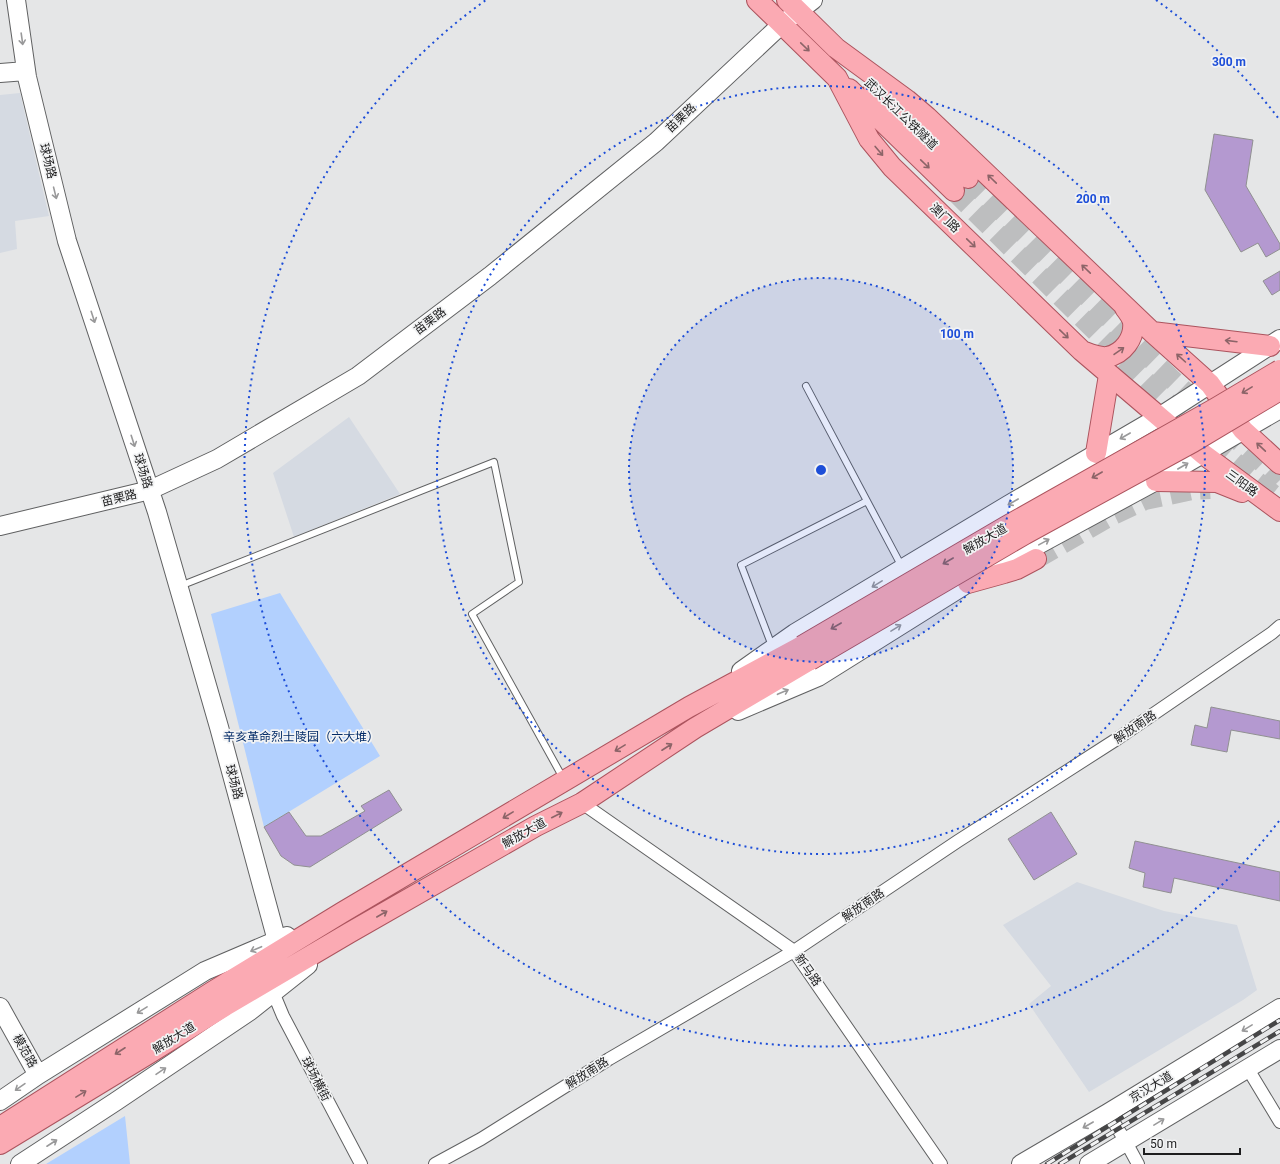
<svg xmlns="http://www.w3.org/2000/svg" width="1280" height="1164" font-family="Roboto,'Noto Sans SC',sans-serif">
<rect width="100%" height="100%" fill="#e5e6e7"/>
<!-- built -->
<path fill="#d5dae2" d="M20 93 49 216 15 221 17 249 0 253V95Z
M349 417 400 494 294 537 273 473Z
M1077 882 1164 911 1237 925 1257 990 1243 1000 1089 1092 1029 1004 1051 986 1003 925Z"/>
<!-- green -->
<path fill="#b2d0fe" d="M280 593 380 756 264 827 211 614Z
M125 1116 130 1164H46Z"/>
<!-- building -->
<path fill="#b499d0" stroke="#909091" d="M1214 134 1253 140 1246 186 1280 244V249L1266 257 1258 243 1241 252 1205 190Z
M1280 271V290L1272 295 1263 281Z
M1211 707 1280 721V739L1231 730 1227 752 1191 745 1195 725 1207 728Z
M389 790 402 810 310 867 294 865 281 856 264 827 289 812 306 836H321L365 811 361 806Z
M1051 812 1077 854 1034 880 1008 839Z
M1135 841 1280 872V901L1174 878 1171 893 1143 887 1145 873 1129 868Z"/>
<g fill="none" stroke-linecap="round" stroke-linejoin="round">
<!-- primary-tunnel -->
<path stroke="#bdbebf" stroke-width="20" stroke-dasharray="20 10" stroke-linecap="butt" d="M968 178C1037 247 1107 317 1178 385 1211 417 1247 447 1280 480
M954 191 1164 399 1254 479 1274 495
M1036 559 1107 518 1145 500 1192 490 1210 489"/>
<!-- lane casing -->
<g stroke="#606162" stroke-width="8">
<path id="lane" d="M806 386 902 567
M180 586 494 462 519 582 472 614 563 778
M772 646 741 565 867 501"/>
</g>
<!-- street casing -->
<g stroke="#606162" stroke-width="14">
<path id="street" d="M582 803 794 951 941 1164
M273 992 283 1016 361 1164
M1248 1069 1280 1122
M1108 1113 1126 1142 1138 1164
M435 1164 481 1139 609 1059 794 951 958 841 1117 739 1272 633 1280 626"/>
</g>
<!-- secondary casing -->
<g stroke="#606162" stroke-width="20">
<path id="secondary" d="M16 0 27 77 67 241 157 512 219 727 277 941
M0 73 26 71
M0 526 150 490 217 459 358 376 490 276 656 142 782 24 813 0
M741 671 795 633 1008 505 1159 417 1280 339
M738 711 818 677 968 583 1156 481 1280 409
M0 1007 38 1075
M0 1101 38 1075 205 971 287 936
M20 1164 115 1102 250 1011 308 965
M1021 1164 1108 1113 1280 1008
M1089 1164 1280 1049"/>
</g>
<!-- primary casing -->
<g stroke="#ac545e" stroke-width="22">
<path id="primary" d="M757 0 837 78 869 139 892 167 924 198 1082 351 1203 454 1280 511
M787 0 836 48 907 100 927 117 1152 332 1210 384 1243 430 1280 464
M874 88 968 178
M849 89 954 191
M1152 332 1270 346
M1082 351C1090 354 1099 358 1107 357 1123 354 1135 338 1133 322 1132 317 1128 312 1125 308
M1096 453 1109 375
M1156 481 1217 482 1242 492
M968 583 1004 573 1017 569 1036 559
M0 1127 212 992 343 912 689 707 802 646
M0 1144 148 1054 225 1006 349 933 536 826 582 803 695 728 810 660"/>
</g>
<!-- lane -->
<use href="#lane" stroke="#fff" stroke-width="6"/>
<!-- street -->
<use href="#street" stroke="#fff" stroke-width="12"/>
<!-- secondary -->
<use href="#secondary" stroke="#fff" stroke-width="18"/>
<!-- primary -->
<use href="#primary" stroke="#fbaab3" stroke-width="20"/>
<!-- rail casing -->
<g stroke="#464647" stroke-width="4.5">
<path id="rail" d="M1047 1164 1280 1020
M1060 1164 1280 1031"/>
</g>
<!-- rail -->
<use href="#rail" stroke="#f2f3f4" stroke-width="3" stroke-dasharray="9" stroke-linecap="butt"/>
<!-- primary-bridge casing -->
<g stroke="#ac545e" stroke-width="22" stroke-linecap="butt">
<path id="primary-bridge" d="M802 646 1007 526 1216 408 1280 370
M810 660 1025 534 1193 442 1280 390"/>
</g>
<!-- primary-bridge -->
<use href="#primary-bridge" stroke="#fbaab3" stroke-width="20"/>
</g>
<!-- one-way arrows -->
<defs><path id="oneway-shaft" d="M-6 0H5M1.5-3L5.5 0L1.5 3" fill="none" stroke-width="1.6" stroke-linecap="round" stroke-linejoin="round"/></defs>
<g stroke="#99999a">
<use href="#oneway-shaft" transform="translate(22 39) rotate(82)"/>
<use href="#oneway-shaft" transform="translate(55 193) rotate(76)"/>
<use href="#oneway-shaft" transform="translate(93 317) rotate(72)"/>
<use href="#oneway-shaft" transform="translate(1125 436) rotate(150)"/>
<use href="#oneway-shaft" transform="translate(133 441) rotate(72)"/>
<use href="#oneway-shaft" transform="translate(1183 466) rotate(-30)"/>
<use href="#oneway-shaft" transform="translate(1013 502) rotate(150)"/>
<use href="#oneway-shaft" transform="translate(1044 542) rotate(-29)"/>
<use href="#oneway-shaft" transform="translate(877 584) rotate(149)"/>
<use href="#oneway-shaft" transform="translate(896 628) rotate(-32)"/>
<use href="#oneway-shaft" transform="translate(783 692) rotate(-23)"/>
<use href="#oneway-shaft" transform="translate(256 949) rotate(157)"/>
<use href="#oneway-shaft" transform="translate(142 1010) rotate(148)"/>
<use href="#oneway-shaft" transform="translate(1247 1028) rotate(149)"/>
<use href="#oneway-shaft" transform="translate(161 1071) rotate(-34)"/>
<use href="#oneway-shaft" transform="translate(20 1087) rotate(145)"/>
<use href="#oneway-shaft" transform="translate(1159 1122) rotate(-31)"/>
<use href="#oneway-shaft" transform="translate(1088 1125) rotate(150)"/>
<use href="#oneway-shaft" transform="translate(52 1143) rotate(-33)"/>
</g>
<g stroke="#8c6468">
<use href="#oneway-shaft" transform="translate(805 47) rotate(44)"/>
<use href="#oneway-shaft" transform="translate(879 151) rotate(50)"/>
<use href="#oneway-shaft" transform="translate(925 164) rotate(44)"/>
<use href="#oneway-shaft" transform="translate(992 179) rotate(-136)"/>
<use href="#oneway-shaft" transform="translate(971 243) rotate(44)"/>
<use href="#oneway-shaft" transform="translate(1086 269) rotate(-136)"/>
<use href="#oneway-shaft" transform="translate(1064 334) rotate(44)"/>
<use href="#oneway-shaft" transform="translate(1231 341) rotate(-173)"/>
<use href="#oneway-shaft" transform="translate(1119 351) rotate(-35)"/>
<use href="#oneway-shaft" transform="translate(1181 358) rotate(-138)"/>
<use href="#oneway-shaft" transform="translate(1247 390) rotate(149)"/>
<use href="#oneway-shaft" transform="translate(1261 447) rotate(-137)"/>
<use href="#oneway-shaft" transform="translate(1097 475) rotate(150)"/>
<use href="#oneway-shaft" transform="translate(948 561) rotate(150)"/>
<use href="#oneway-shaft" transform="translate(836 626) rotate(150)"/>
<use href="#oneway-shaft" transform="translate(667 747) rotate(-33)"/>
<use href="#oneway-shaft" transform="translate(620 748) rotate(149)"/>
<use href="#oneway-shaft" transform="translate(508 815) rotate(149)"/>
<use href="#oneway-shaft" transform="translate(557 815) rotate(-27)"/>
<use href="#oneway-shaft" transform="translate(382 914) rotate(-30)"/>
<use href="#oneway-shaft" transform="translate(120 1051) rotate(147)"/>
<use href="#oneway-shaft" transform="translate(81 1094) rotate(-31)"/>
</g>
<!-- distance rings -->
<circle cx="821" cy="470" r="192" fill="#1d4ed8" fill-opacity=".12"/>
<g fill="none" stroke="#1d4ed8" stroke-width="2" stroke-dasharray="2 4">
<circle cx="821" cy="470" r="192"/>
<circle cx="821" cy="470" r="384"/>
<path d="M1279 821A577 577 0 1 1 486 0M1156 0A577 577 0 0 1 1279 119"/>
</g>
<g text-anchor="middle" stroke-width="3.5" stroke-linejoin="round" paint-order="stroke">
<!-- street labels -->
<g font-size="12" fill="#1d1d1e" stroke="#f2f3f4">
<text transform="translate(901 114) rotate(44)" y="4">武汉长江公铁隧道</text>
<text transform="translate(681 118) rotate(-43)" y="4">苗栗路</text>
<text transform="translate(48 161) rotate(76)" y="4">球场路</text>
<text transform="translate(945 218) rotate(44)" y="4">澳门路</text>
<text transform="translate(430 321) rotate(-37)" y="4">苗栗路</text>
<text transform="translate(143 471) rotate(72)" y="4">球场路</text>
<text transform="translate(1242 483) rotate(36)" y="4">三阳路</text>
<text transform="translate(119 498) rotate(-14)" y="4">苗栗路</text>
<text transform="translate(985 539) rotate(-30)" y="4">解放大道</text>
<text transform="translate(1135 727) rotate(-34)" y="4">解放南路</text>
<text transform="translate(234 782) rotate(75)" y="4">球场路</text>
<text transform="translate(524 833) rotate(-29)" y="4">解放大道</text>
<text transform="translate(863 905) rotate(-34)" y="4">解放南路</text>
<text transform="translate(808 970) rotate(55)" y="4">新马路</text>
<text transform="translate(174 1038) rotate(-32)" y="4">解放大道</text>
<text transform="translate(25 1051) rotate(61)" y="4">模范路</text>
<text transform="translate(587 1073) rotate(-32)" y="4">解放南路</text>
<text transform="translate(316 1079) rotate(62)" y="4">球场横街</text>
<text transform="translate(1151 1087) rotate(-31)" y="4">京汉大道</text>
</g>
<!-- park labels -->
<g font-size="12" fill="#032b67" stroke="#f2f3f4">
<text x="301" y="741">辛亥革命烈士陵园（六大堆）</text>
</g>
</g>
<circle cx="821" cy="470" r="6" fill="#1d4ed8" stroke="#f2f3f4" stroke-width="2"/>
<g font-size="12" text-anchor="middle" font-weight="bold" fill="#1d4ed8" stroke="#f2f3f4" stroke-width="3.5" stroke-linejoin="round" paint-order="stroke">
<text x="1229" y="66">300 m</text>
<text x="1093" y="203">200 m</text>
<text x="957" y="338">100 m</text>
</g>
<!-- scale -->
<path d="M1144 1148v6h96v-6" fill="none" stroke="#1d1d1e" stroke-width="2"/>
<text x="1150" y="1148" font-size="12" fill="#1d1d1e" stroke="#f2f3f4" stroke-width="3" paint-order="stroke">50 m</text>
</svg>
